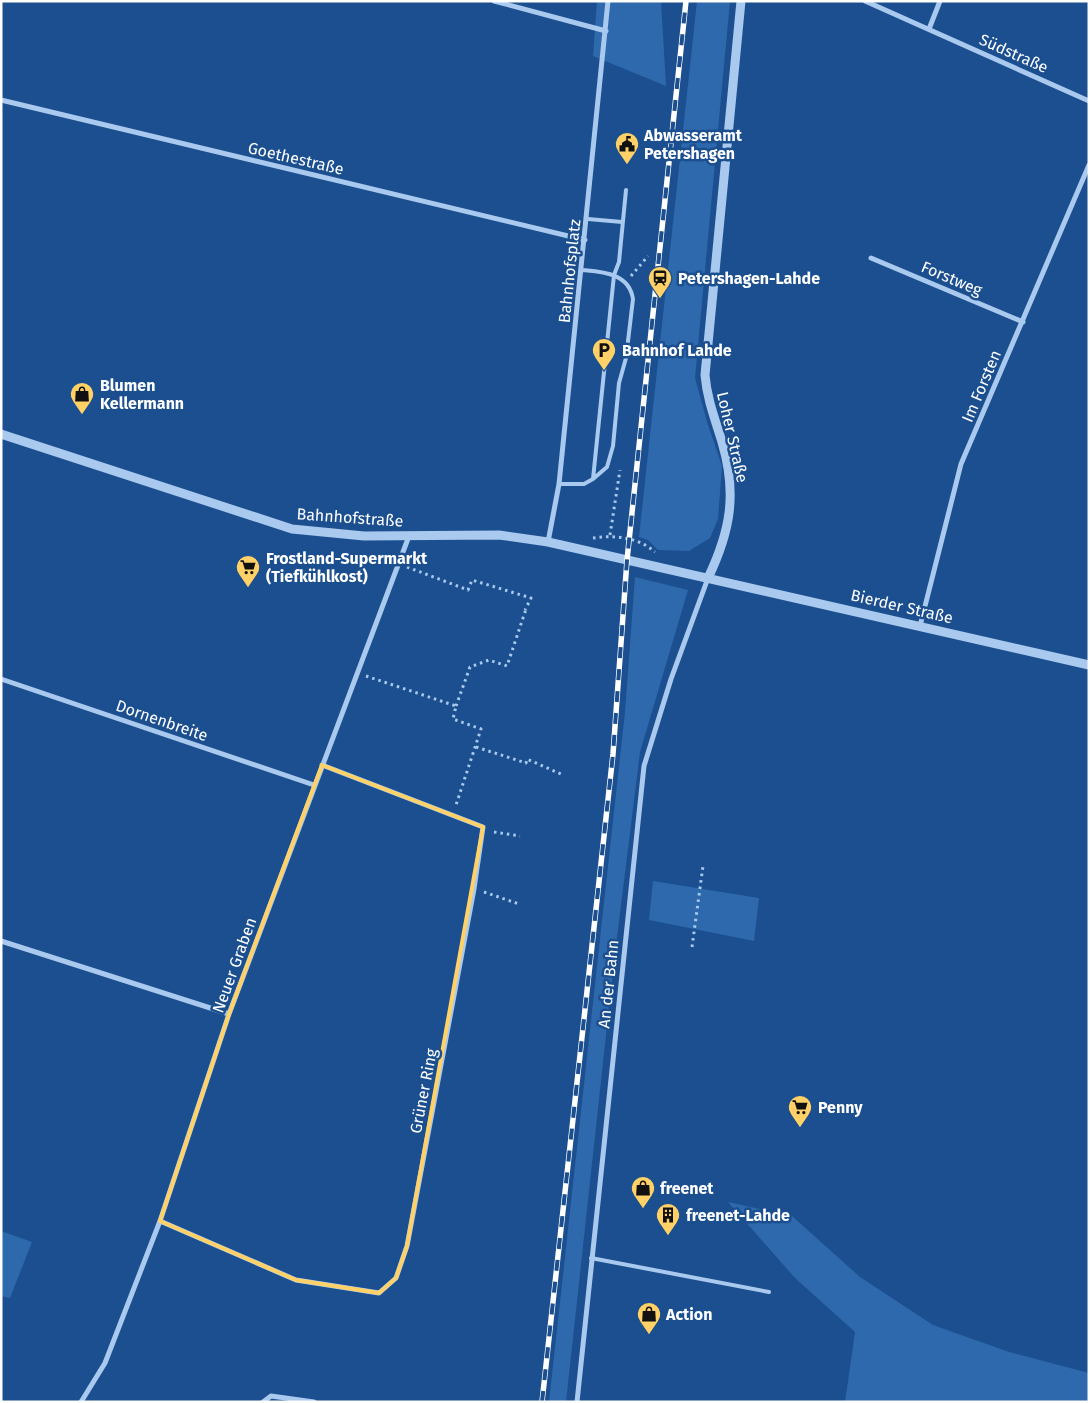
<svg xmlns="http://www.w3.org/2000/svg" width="1090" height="1403" font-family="'Fira Sans',sans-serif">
<rect width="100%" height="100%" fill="#1b4f8f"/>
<!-- green -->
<path fill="#2e69ad" d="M597 1H661L666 86 593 56Z
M697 1H730L695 378 708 425 722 466 718 519 710 538 689 551 658 550 648 540 639 537Z
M635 577 688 590 640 752 614 962 566 1402H549L625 712Z
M653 881 759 898 754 941 649 920Z
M728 1202 792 1216 860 1277 933 1325 1009 1352 1089 1373V1401L845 1402 855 1332 795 1278Z
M1 1231 32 1242 10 1298 1 1296Z"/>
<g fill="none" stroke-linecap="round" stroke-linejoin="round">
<!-- path -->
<path stroke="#a9c9ee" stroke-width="3" stroke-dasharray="2.5 4" stroke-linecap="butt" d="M631 276 648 256
M610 535 620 470
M593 538C615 535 638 537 655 552
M407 567 468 590 472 580 531 598 525 610
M366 676 456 706 453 719 481 729 456 805
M456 706 470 667 489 660 507 666 526 609
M476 747 526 763 527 759 561 774
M494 832 520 836
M484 892 519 904
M692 947 703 866"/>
<!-- service -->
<path stroke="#a9c9ee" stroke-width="4" d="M588 219 622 222
M593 479 614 275 619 262 626 190
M559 484H584L593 479 607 467 613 446 619 383 626 358 633 299C629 273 603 272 582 270
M591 1258 769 1292"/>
<!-- minor -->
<path stroke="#a9c9ee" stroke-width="5" d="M494 1 606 31
M865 1 1089 101
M929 29 940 1
M1 100 585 240
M871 258 1023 322
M548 542 559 484 608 1
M920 626 961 464 1089 165
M1 679 314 785
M1 941 229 1014
M160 1221 296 1280 379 1293 396 1278 407 1246 474 889 483 827 322 765
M81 1402 105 1363 160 1221 229 1014 409 536
M263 1402 271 1396 314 1402
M577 1402 644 766 671 679 708 578"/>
<!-- tertiary -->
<path stroke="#a9c9ee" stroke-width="9" d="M1 434 292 529 364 536 499 535 548 542 1089 665
M708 578C731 530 737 493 722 442 715 419 707 399 705 375L741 1"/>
<!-- rail casing -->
<g stroke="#fff" stroke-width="5.5">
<path id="rail" d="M542 1402 613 754 627 560 686 1"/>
</g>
<!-- rail -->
<use href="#rail" stroke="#1b4f8f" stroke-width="4" stroke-dasharray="11" stroke-linecap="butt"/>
</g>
<!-- marked area -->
<path fill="none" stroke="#ffd166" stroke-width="4" stroke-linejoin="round" d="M322 765 483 827 407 1246 396 1278 379 1293 296 1280 160 1221 229 1014Z"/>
<!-- icons -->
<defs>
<g id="civic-pin" transform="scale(1.25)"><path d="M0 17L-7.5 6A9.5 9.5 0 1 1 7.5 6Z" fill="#ffd166" stroke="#1b4f8f"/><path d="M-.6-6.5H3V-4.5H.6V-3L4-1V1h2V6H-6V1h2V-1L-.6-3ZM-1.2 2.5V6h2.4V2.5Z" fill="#111"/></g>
<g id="station-pin" transform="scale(1.25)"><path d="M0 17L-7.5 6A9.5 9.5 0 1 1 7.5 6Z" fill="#ffd166" stroke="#1b4f8f"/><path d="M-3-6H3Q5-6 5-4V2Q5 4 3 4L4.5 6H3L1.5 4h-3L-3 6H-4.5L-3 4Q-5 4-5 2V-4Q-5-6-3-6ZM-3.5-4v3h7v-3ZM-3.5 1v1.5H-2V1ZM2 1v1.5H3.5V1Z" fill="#111"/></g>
<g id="parking-pin" transform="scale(1.25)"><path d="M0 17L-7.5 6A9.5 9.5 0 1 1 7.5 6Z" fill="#ffd166" stroke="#1b4f8f"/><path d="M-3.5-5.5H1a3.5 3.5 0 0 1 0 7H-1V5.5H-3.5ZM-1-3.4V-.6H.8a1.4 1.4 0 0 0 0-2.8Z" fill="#111"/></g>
<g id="shop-pin" transform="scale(1.25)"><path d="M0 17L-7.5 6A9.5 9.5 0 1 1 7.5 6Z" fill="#ffd166" stroke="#1b4f8f"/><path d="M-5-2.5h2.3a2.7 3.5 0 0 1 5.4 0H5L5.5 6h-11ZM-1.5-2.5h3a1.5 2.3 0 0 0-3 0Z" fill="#111"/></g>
<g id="supermarket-pin" transform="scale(1.25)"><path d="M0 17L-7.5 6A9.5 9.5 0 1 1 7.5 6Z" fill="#ffd166" stroke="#1b4f8f"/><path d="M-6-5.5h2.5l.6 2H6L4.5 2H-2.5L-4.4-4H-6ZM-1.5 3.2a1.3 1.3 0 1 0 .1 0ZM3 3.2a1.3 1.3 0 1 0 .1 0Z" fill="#111"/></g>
<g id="building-pin" transform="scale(1.25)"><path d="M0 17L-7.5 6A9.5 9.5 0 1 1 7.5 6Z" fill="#ffd166" stroke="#1b4f8f"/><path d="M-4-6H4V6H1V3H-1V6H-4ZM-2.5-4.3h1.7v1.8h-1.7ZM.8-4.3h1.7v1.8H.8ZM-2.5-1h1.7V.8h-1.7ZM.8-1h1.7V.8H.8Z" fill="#111"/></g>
</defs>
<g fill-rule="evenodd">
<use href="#civic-pin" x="627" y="144"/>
<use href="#station-pin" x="660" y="278"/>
<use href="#parking-pin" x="604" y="350"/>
<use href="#shop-pin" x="82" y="394"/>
<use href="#supermarket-pin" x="248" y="567"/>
<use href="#supermarket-pin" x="800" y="1107"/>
<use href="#shop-pin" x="643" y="1188"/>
<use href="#building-pin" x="668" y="1215"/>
<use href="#shop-pin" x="649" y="1314"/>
</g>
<g text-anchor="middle" stroke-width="5" stroke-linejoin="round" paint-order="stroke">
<!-- street labels -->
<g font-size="16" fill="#fff" stroke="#1b4f8f">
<text transform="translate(1014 53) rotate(24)" y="6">Südstraße</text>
<text transform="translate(296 158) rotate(13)" y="6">Goethestraße</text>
<text transform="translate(569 271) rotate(-84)" y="6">Bahnhofsplatz</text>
<text transform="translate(952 278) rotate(23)" y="6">Forstweg</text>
<text transform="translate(981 386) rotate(-67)" y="6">Im Forsten</text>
<text transform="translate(733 437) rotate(77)" y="6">Loher Straße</text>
<text transform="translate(350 517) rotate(4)" y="6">Bahnhofstraße</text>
<text transform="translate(902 606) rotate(13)" y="6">Bierder Straße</text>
<text transform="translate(162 720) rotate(19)" y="6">Dornenbreite</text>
<text transform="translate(234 965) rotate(-70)" y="6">Neuer Graben</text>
<text transform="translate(608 984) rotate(-84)" y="6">An der Bahn</text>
<text transform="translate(423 1091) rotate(-79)" y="6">Grüner Ring</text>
</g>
<!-- poi labels -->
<g font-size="16" font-weight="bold" fill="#fff" stroke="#1b4f8f" text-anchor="start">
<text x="644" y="141">Abwasseramt<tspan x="644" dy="18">Petershagen</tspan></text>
<text x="678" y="284">Petershagen-Lahde</text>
<text x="622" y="356">Bahnhof Lahde</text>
<text x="100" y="391">Blumen<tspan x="100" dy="18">Kellermann</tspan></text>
<text x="266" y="564">Frostland-Supermarkt<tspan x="266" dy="18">(Tiefkühlkost)</tspan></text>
<text x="818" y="1113">Penny</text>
<text x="660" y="1194">freenet</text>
<text x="686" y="1221">freenet-Lahde</text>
<text x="666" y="1320">Action</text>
</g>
</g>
<!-- border -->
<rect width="1090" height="1403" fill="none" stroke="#ffffff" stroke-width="5"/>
</svg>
